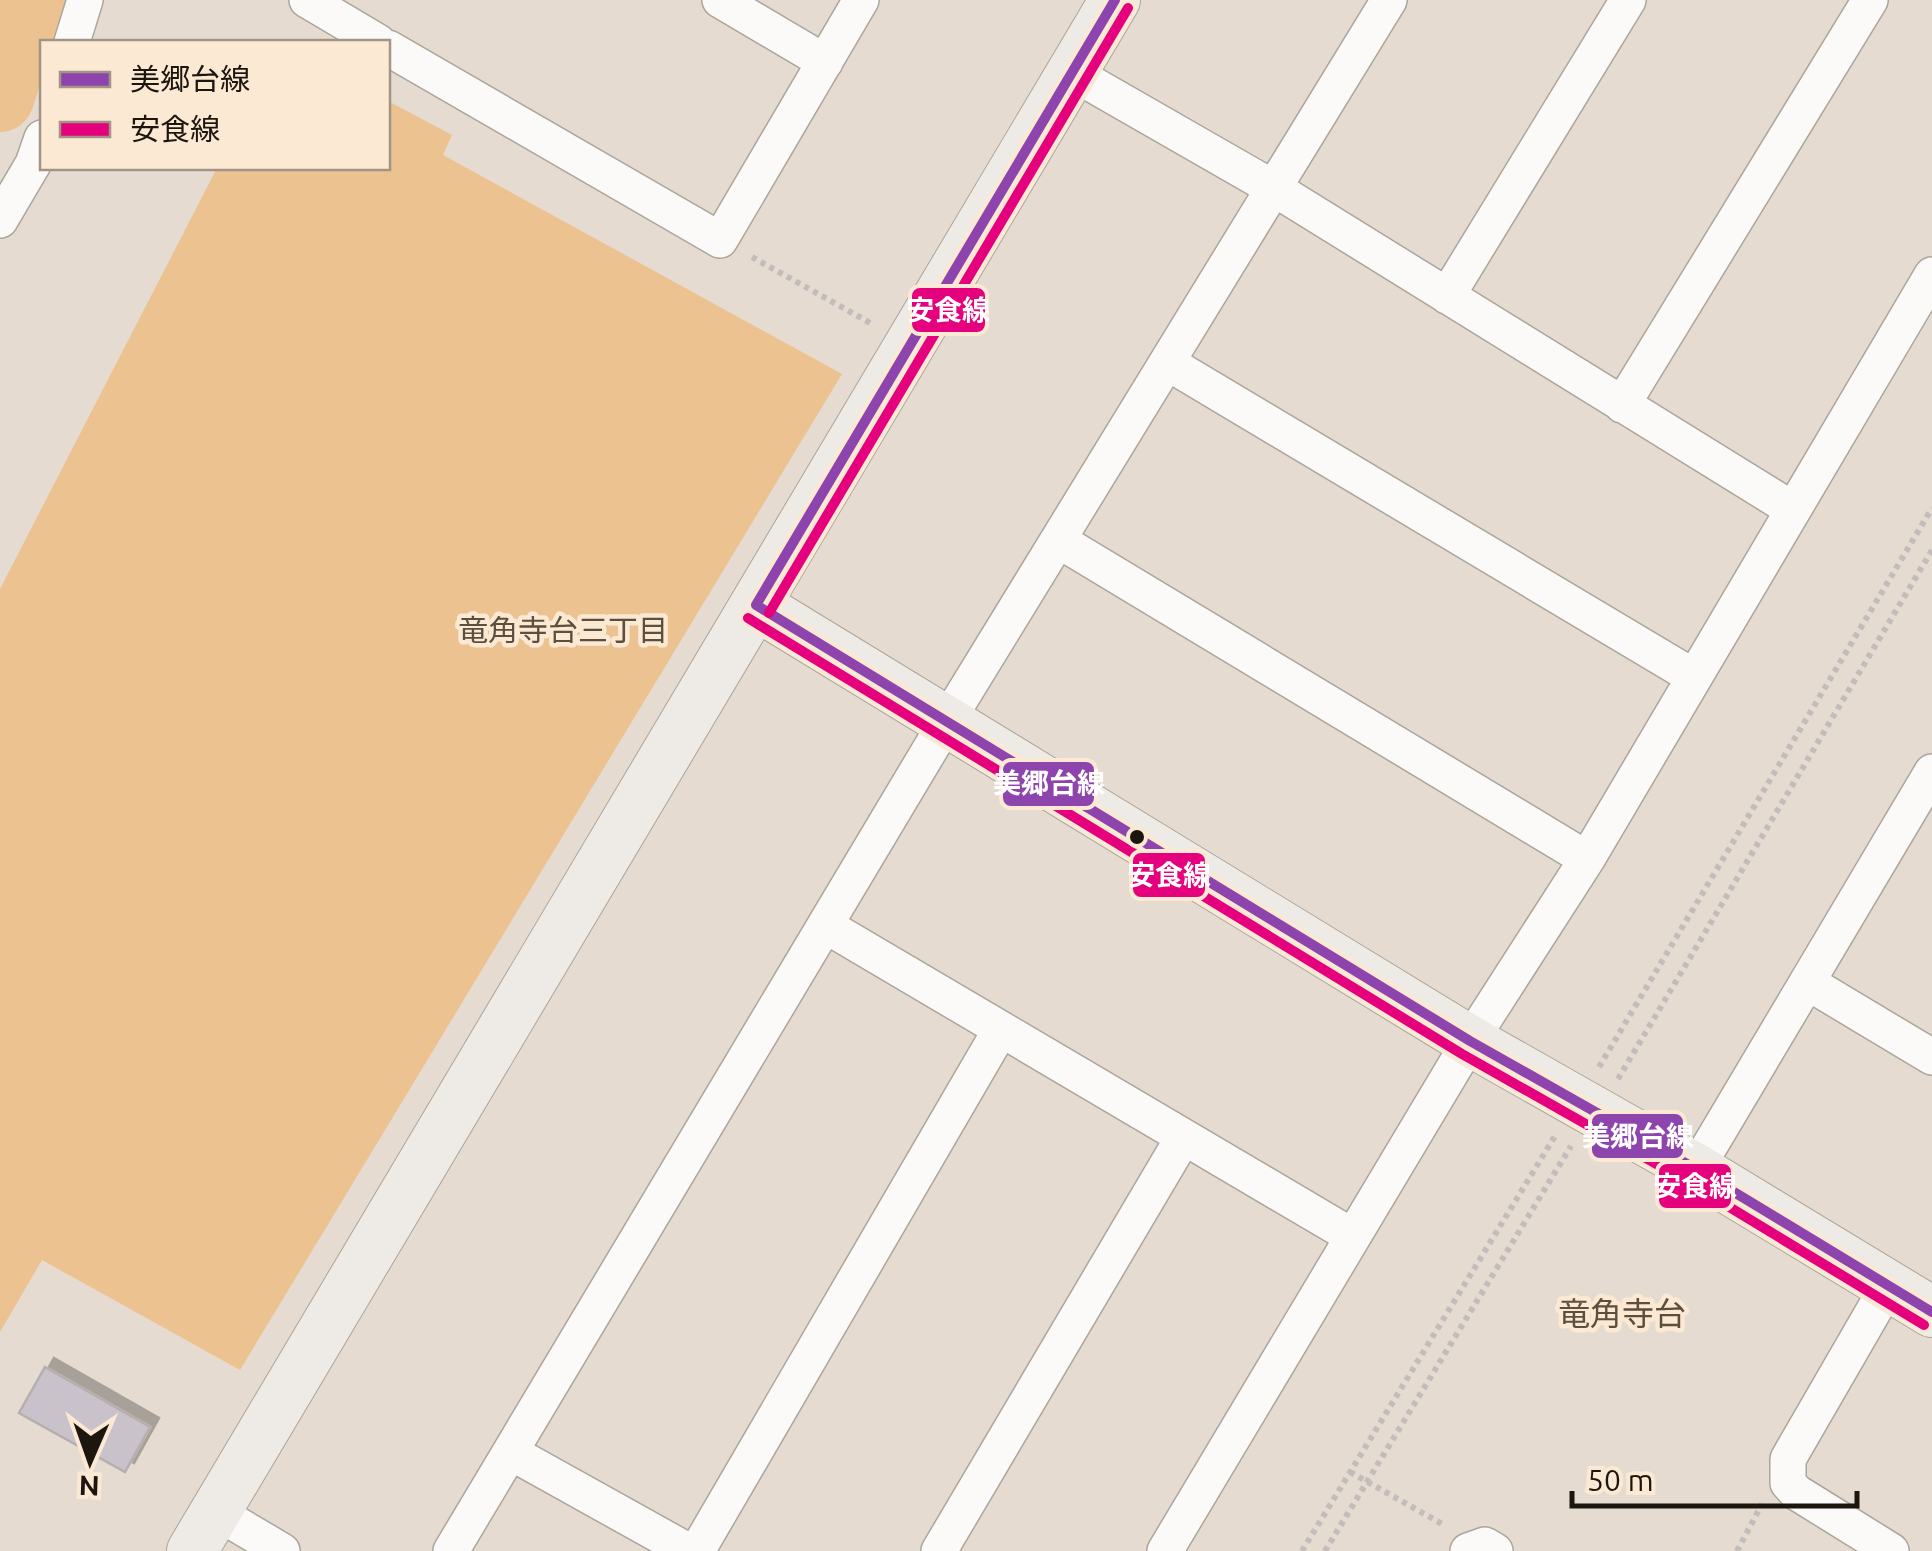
<svg xmlns="http://www.w3.org/2000/svg" width="1932" height="1551" font-family="Ubuntu,'Noto Sans JP',sans-serif">
<defs>
<filter id="shadow"><feDropShadow dx="9" dy="-9" stdDeviation="0" flood-color="#0004"/></filter>
</defs>
<rect width="100%" height="100%" fill="#e5dbd0"/>
<!-- water -->
<path fill="#ebc290" d="M388 101 452 135 443 155 842 374 240 1370 42 1260 0 1332V589L217 168H388Z"/>
<g fill="none" stroke-linecap="round" stroke-linejoin="round">
<!-- river -->
<path stroke="#ebc290" stroke-width="68" d="M0 98 32 0"/>
</g>
<!-- building -->
<path fill="#cac2ca" stroke="#b5afaf" stroke-width="2.5" filter="url(#shadow)" d="M45 1367 150 1427 125 1472 19 1413Z"/>
<g fill="none" stroke-linecap="round" stroke-linejoin="round">
<!-- street casing -->
<g stroke="#aca59c" stroke-width="38">
<path id="street" d="M307 0 378 42
M720 0 825 62
M72 42 85 0
M388 48 720 240 861 0
M1071 72 1275 189 1792 509
M0 220 33 164 42 138
M1447 296 1628 0
M1168 363 1694 677
M1622 405 1870 0
M1058 540 1587 859
M828 927 1352 1236
M1807 982 1932 1057
M1696 1169 1932 772
M1888 1286 1788 1459V1483L1796 1492 1891 1551
M512 1453 688 1551
M216 1512 282 1551
M451 1551 947 721 1389 0
M697 1551 1001 1029
M939 1551 1183 1138
M1165 1551 1470 1041 1587 859 1932 275
M1468 1551 1485 1545 1495 1551"/>
</g>
<!-- secondary casing -->
<g stroke="#aca59c" stroke-width="52">
<path id="secondary" d="M756 605 1470 1041 1696 1169 1932 1312
M192 1551 1115 0"/>
</g>
<!-- path -->
<path stroke="#c2bdba" stroke-width="6" stroke-dasharray="5 5" stroke-linecap="butt" d="M752 257 872 324
M1599 1067 1932 508
M1618 1079 1932 550
M1350 1472 1444 1525
M1302 1551 1555 1136
M1325 1551 1571 1146
M1737 1551 1762 1504"/>
<!-- street -->
<use href="#street" stroke="#fbfaf8" stroke-width="35"/>
<!-- secondary -->
<use href="#secondary" stroke="#eeeae5" stroke-width="50"/>
<!-- bus-1 casing -->
<g stroke="#fbe9d4" stroke-width="18">
<path id="bus-1" d="M756 605 1470 1041 1696 1169 1932 1312
M756 605 1115 0"/>
</g>
<!-- bus-2 casing -->
<g stroke="#fbe9d4" stroke-width="18">
<path id="bus-2" d="M769 613 1128 8
M748 618 1462 1054 1688 1182 1924 1325"/>
</g>
<!-- bus-1 -->
<use href="#bus-1" stroke="#8e44ad" stroke-width="10"/>
<!-- bus-2 -->
<use href="#bus-2" stroke="#e5007d" stroke-width="10"/>
</g>
<!-- markers -->
<circle fill="#1c160f" stroke="#fbe9d4" stroke-width="4" cx="1137" cy="837" r="9"/>
<g text-anchor="middle" stroke-width="9" stroke-linejoin="round" paint-order="stroke">
<!-- neighbourhood labels -->
<g font-size="30" fill="#5d4f3d" stroke="#fbe9d4">
<text x="563" y="641">竜角寺台三丁目</text>
</g>
<!-- quarter labels -->
<g font-size="32" fill="#5d4f3d" stroke="#fbe9d4">
<text x="1622" y="1325">竜角寺台</text>
</g>
</g>
<g stroke="#fbe9d4" stroke-width="4">
<rect x="910" y="286" width="77" height="48" rx="10" fill="#e5007d"/>
<rect x="1001" y="760" width="95" height="48" rx="10" fill="#8e44ad"/>
<rect x="1131" y="851" width="76" height="48" rx="10" fill="#e5007d"/>
<rect x="1590" y="1112" width="95" height="48" rx="10" fill="#8e44ad"/>
<rect x="1657" y="1162" width="76" height="48" rx="10" fill="#e5007d"/>
</g>
<g font-size="28" text-anchor="middle" font-weight="bold" fill="#fff">
<text x="948" y="320">安食線</text>
<text x="1049" y="793">美郷台線</text>
<text x="1169" y="885">安食線</text>
<text x="1638" y="1146">美郷台線</text>
<text x="1695" y="1196">安食線</text>
</g>
<!-- legend -->
<rect x="40" y="40" width="350" height="130" fill="#fbe9d4" stroke="#a29585" stroke-width="2.5"/>
<rect x="60" y="72" width="50" height="15" fill="#8e44ad" stroke="#a29585" stroke-width="2.5"/>
<text x="130" y="90" font-size="30" fill="#1c160f">美郷台線</text>
<rect x="60" y="122" width="50" height="15" fill="#e5007d" stroke="#a29585" stroke-width="2.5"/>
<text x="130" y="140" font-size="30" fill="#1c160f">安食線</text>
<!-- north arrow -->
<g transform="translate(90 1461) rotate(182)" stroke="#fbe9d4" stroke-width="8" paint-order="stroke">
<path d="M0-8L18 38L0 25L-18 38Z" fill="#1c160f"/>
<text y="-15" font-size="28" font-weight="bold" text-anchor="middle" fill="#1c160f">N</text>
</g>
<!-- scale -->
<path d="M1572 1491v15h285v-15" fill="none" stroke="#1c160f" stroke-width="5"/>
<text x="1587" y="1491" font-size="30" fill="#1c160f" stroke="#fbe9d4" stroke-width="8" paint-order="stroke">50 m</text>
</svg>
